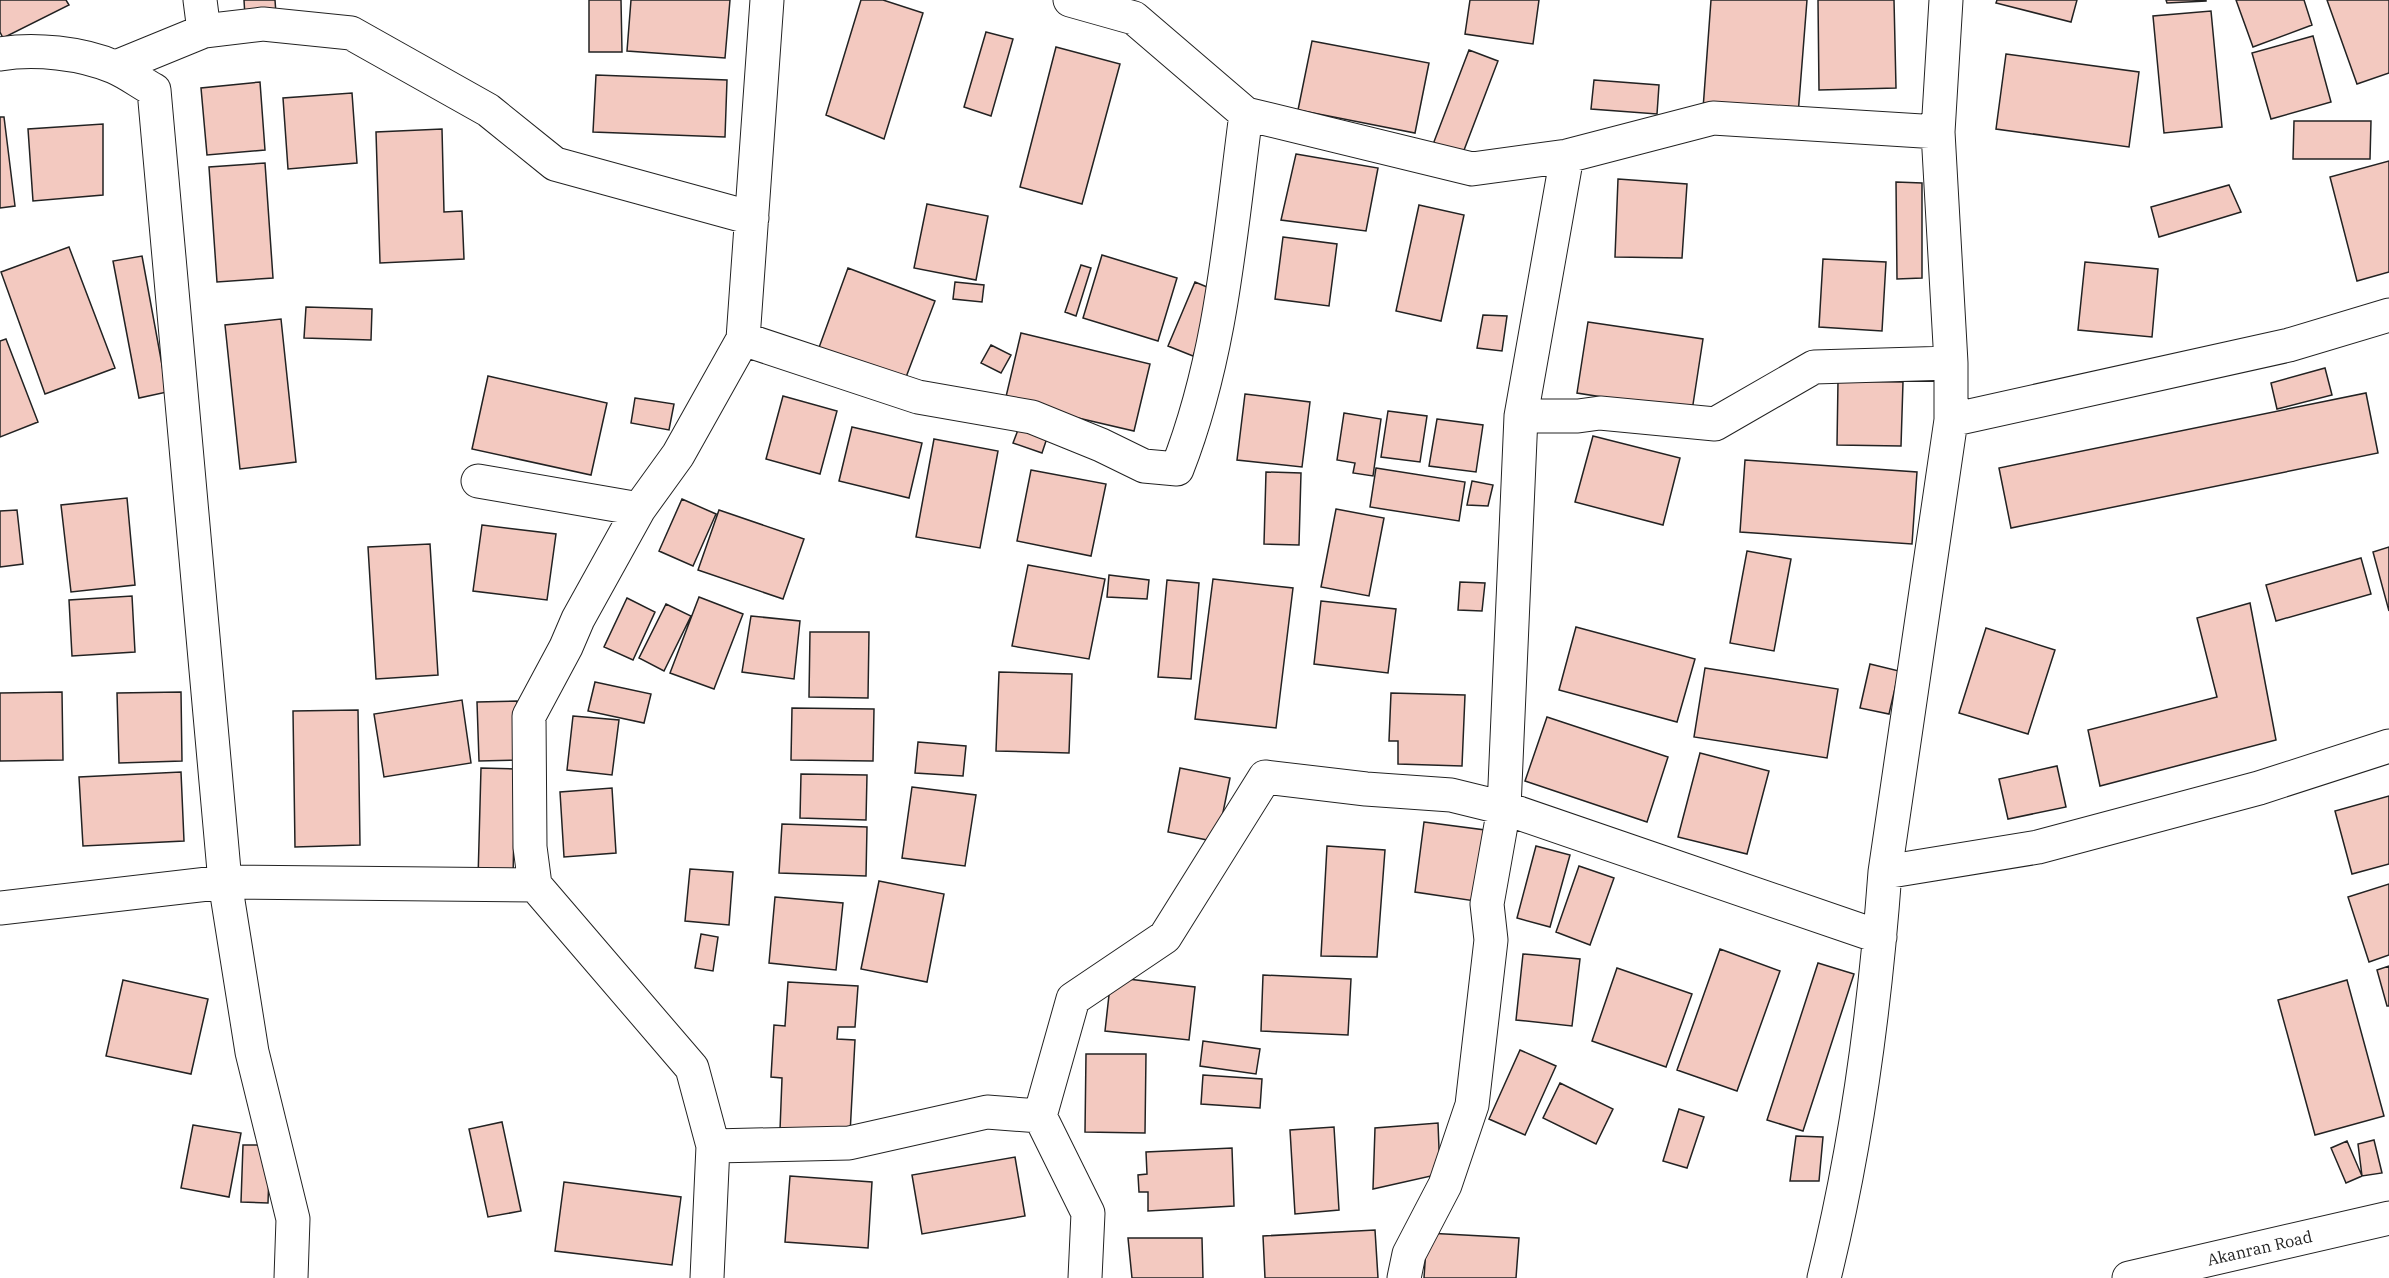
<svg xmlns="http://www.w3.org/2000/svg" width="2389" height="1278" font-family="'IBM Plex Serif',serif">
<rect width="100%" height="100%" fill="#fff"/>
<!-- building -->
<path fill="#f3c9c0" stroke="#222" stroke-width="1.5" d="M0 0H66L69 5 3 38 0 32Z
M244 0H275L276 14 245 17Z
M589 0H621L622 52H589Z
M631 0H730L725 58 627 51Z
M861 0H883L923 13 884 139 826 115Z
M1470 0H1539L1533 44 1465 34Z
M1711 0H1807L1798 115 1703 109Z
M1818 0H1894L1896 88 1819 90Z
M1997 0H2077L2071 22 1996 3Z
M2166 0H2206V1L2167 3Z
M2236 0H2304L2312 25 2253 47Z
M2327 0H2389V73L2357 84Z
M2211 11 2222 127 2164 133 2153 16Z
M986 32 1013 39 991 116 964 107Z
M2313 36 2331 102 2271 119 2252 53Z
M1312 41 1429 63 1415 133 1298 110Z
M1056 47 1120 64 1082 204 1020 187Z
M1469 50 1498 61 1461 158 1432 147Z
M2006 54 2139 72 2129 147 1996 129Z
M596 75 727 80 725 137 593 132Z
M1594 80 1659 85 1657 114 1591 109Z
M260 82 265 150 207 155 201 88Z
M352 93 357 163 288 169 283 98Z
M0 117H4L15 206 0 208Z
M2294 121H2371L2370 159H2293Z
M103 124V195L33 201 28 129Z
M442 129 444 212 462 211 464 259 380 263 376 132Z
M1296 154 1378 168 1366 231 1281 220Z
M2389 161V272L2357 281 2330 177Z
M265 163 273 278 217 282 209 167Z
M1618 179 1687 184 1682 258 1615 257Z
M1896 182 1922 183V278L1897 279Z
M2229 185 2241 212 2159 237 2151 207Z
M927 204 988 216 976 280 914 268Z
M1419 205 1464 215 1441 321 1396 311Z
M1283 237 1337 244 1329 306 1275 299Z
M69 247 115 368 45 394 1 272Z
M1102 255 1177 278 1158 341 1083 318Z
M142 256 167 392 139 398 113 261Z
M1823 259 1886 262 1882 331 1819 327Z
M2085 262 2158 269 2152 337 2078 330Z
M1081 265 1091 268 1076 316 1065 312Z
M848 268 935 301 903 385 817 353Z
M955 282 984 285 982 302 953 299Z
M1195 282 1219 292 1193 356 1168 346Z
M306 307 372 309 371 340 304 338Z
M1483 315 1507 316 1502 351 1477 348Z
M281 319 296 462 240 469 225 325Z
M1588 322 1703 339 1692 411 1577 393Z
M1021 333 1150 364 1134 431 1005 401Z
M6 339 38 422 0 437V341Z
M991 345 1011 355 1001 373 981 363Z
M2325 368 2332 395 2277 409 2271 383Z
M488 376 607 403 591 475 472 449Z
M1838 381 1903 382 1901 446 1837 445Z
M2366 393 2378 453 2011 528 1999 468Z
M1245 394 1310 402 1302 467 1237 460Z
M783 396 837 411 820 474 766 459Z
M635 398 674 404 669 430 631 423Z
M1388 411 1427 416 1420 462 1381 457Z
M1344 413 1381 419 1373 476 1353 473 1355 463 1337 460Z
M1437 419 1483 425 1476 472 1429 466Z
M1021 422 1049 432 1042 453 1013 443Z
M852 427 922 443 909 498 839 481Z
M1593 436 1680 458 1663 525 1575 502Z
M934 439 998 451 980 548 916 537Z
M1745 460 1917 472 1912 544 1740 532Z
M1376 468 1465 482 1459 521 1370 507Z
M1031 470 1106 484 1091 556 1017 541Z
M1266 472 1301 473 1299 545 1264 544Z
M1472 481 1493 485 1488 506 1467 505Z
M127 498 135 585 71 592 61 505Z
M682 499 716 514 693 566 659 551Z
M1336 509 1384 518 1369 596 1321 587Z
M17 510 23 564 0 567V511Z
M719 510 804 539 783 599 698 570Z
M482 525 556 534 547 600 473 591Z
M430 544 438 675 376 679 368 547Z
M2389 547V611L2373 552Z
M1747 551 1791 559 1774 651 1730 643Z
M2361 558 2371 594 2276 621 2266 585Z
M1028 565 1105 579 1089 659 1012 646Z
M1109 575 1149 580 1147 599 1107 597Z
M1213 579 1293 588 1276 728 1195 719Z
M1167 580 1199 583 1191 679 1158 677Z
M1460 582 1485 583 1482 611 1458 610Z
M132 596 135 652 72 656 69 600Z
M699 597 743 614 714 689 670 673Z
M627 598 655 612 633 660 604 647Z
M1321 601 1396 609 1388 673 1314 664Z
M2250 603 2276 740 2100 786 2088 730 2217 697 2197 618Z
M666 604 691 616 664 671 639 658Z
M751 616 800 621 794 679 742 672Z
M1576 627 1695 659 1677 722 1559 690Z
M1986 628 2055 650 2028 734 1959 713Z
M810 632H869L868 698 809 697Z
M1870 664 1899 671 1889 714 1860 708Z
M1705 668 1838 689 1827 758 1694 737Z
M999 672 1072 674 1069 753 996 751Z
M595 682 651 694 644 723 588 711Z
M62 692 63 760 0 761V693Z
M181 692 182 761 119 763 117 693Z
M1391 693 1465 695 1462 766 1398 764V741H1389Z
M462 700 471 763 384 777 374 714Z
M517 701 519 760 479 761 477 702Z
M792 708 874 709 873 761 791 760Z
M358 710 360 845 295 847 293 711Z
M573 716 619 720 612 775 567 770Z
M1547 717 1668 757 1647 822 1525 781Z
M918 742 966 746 963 776 915 773Z
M1700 753 1769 771 1747 854 1678 837Z
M2057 766 2066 807 2008 819 1999 779Z
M481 768 515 769 513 880 478 879Z
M1180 768 1230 778 1217 842 1168 832Z
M181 772 184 841 83 846 79 777Z
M801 774 867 775 866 820 800 818Z
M912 787 976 795 965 866 902 858Z
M612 788 616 853 564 857 560 792Z
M2389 796V864L2352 874 2335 811Z
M1424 822 1485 830 1475 901 1415 892Z
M782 824 867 827 866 876 779 873Z
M1327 846 1385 850 1377 957 1321 956Z
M1536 846 1570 855 1550 927 1517 918Z
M1579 866 1614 878 1590 945 1556 932Z
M690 869 733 872 729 925 685 921Z
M879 881 944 894 927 982 861 969Z
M2389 884V955L2369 962 2348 897Z
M775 897 843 903 836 970 769 963Z
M701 934 718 937 713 971 695 968Z
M1720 949 1780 971 1737 1091 1677 1070Z
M1523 954 1580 959 1572 1026 1516 1020Z
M1818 963 1854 974 1803 1131 1767 1120Z
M2389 966V1006H2387L2377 970Z
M1617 968 1692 994 1666 1067 1592 1041Z
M1263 975 1351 979 1348 1035 1261 1031Z
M1111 977 1195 987 1189 1040 1105 1031Z
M123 980 208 999 191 1074 106 1056Z
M2347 980 2384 1116 2315 1135 2278 1000Z
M788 982 858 986 855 1027H838L837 1039 855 1040 850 1134 780 1130 782 1078 771 1077 774 1025 785 1026Z
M1203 1041 1260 1049 1256 1074 1200 1066Z
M1520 1050 1556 1066 1525 1135 1489 1119Z
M1086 1054H1146L1145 1133 1085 1132Z
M1203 1075 1262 1079 1260 1108 1201 1104Z
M1560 1083 1613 1109 1596 1144 1543 1118Z
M1679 1109 1704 1117 1687 1168 1663 1161Z
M502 1122 521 1211 488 1217 469 1129Z
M1438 1123 1440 1174 1373 1189 1375 1128Z
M193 1125 241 1133 229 1197 181 1188Z
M1334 1127 1339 1210 1295 1214 1290 1130Z
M1796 1136 1823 1137 1819 1181H1790Z
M2374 1140 2382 1173 2362 1176 2358 1144Z
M2347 1141 2362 1176 2346 1183 2331 1148Z
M243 1145H270L268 1203 241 1202Z
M1232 1148 1234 1206 1148 1211V1192H1139L1138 1175 1147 1174 1146 1152Z
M1015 1157 1025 1216 922 1234 912 1175Z
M790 1176 872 1182 868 1248 785 1242Z
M564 1182 681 1197 672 1265 555 1251Z
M1375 1230 1378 1278H1265L1263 1236Z
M1427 1233 1519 1238 1516 1278H1424Z
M1128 1238H1202L1203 1278H1132Z"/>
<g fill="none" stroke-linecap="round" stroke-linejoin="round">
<!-- minor casing -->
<g stroke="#222" stroke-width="35">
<path id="minor" d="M200 0 204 31
M1070 0 1134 18 1246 114 1472 169 1567 156 1713 118 1938 132
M0 54C34 48 82 53 114 67 128 73 141 83 154 90L225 882 252 1052 293 1219 291 1278
M116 67 204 31 263 24 351 33 488 110 555 164 752 218
M743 339 918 397 1032 417 1101 445 1144 466 1177 469C1222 354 1230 235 1246 114
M1521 416H1578L1600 413 1715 424 1814 367 1951 363
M1951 420 2289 345 2389 315
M478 481 639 509
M1885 872 2038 847 2259 788 2389 746
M0 908 225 882 535 885
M1040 1116 1073 999 1165 937 1265 777 1366 789 1451 795 1504 808 1880 937
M713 1146 849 1143 987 1112 1040 1116 1088 1213 1085 1278
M707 1278 713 1146 692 1068 535 885 530 847 529 716 566 647 578 619 639 509 678 455 743 339 767 0
M1404 1278 1409 1254 1445 1185 1472 1105 1491 940 1487 904 1504 808 1521 416 1567 156
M1824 1278C1857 1145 1875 1008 1885 872L1951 420V363L1938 132 1946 0"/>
</g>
<!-- major casing -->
<g stroke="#222" stroke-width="35">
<g id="major">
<path id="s1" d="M2129 1278 2389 1218"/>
</g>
</g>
<!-- minor -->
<use href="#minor" stroke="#fff" stroke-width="33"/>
<!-- major -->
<use href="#major" stroke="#fff" stroke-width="33"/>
</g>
<g text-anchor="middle" stroke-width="4.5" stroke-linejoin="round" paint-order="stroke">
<!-- street labels -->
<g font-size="16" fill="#222" stroke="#fff">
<text dy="6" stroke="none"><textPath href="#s1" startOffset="134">Akanran Road</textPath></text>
</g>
</g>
</svg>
